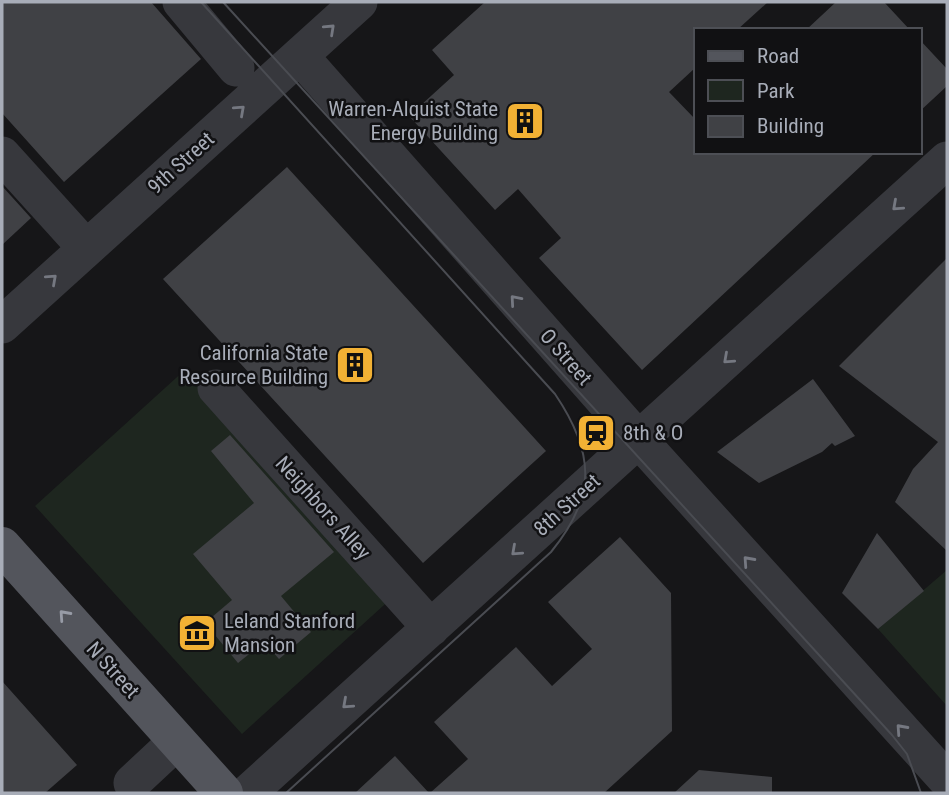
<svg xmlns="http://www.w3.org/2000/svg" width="949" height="795" font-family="'Roboto Condensed',sans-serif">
<rect width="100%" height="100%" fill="#161618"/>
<!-- green -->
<path fill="#1e261f" d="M187 368 394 596 242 734 35 506Z
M947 570V706L878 629Z"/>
<!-- building -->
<path fill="#404145" d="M2 2H151L201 59 64 182 2 113Z
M485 2H768L737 30H695V68L669 92 695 119V152H876L642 370 539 258 561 238 518 189 495 210 409 116 454 75 432 50Z
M836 2H884L910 30H806Z
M919 39 947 69V86L919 112Z
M287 167 546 451 423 563 163 279Z
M2 186 31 218 2 245Z
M947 258V551L895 502 913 469 938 442 839 366Z
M813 379 855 436 835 446 832 443 822 452 759 483 717 452Z
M230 435 334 552 281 596 311 632 279 659 264 642 238 663 205 623 232 600 193 554 254 503 211 451Z
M877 533 924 591 878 629 842 593Z
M620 537 671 593 672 731 604 793H430L468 759 434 722 516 647 552 686 592 649 548 602Z
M2 681 77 765 45 793H2Z
M395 756 429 793H355Z
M699 770 772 777V793H674Z"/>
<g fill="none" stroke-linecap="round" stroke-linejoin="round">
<!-- minor -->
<path stroke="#37383d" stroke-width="37" d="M181 2 236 68
M300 56 639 440 947 780
M2 155 86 248
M2 325 359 2
M216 388 431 628
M132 783 177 741
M248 793 947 160"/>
<!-- major -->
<path stroke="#53555c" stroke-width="38" d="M2 546 224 793"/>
<!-- tram -->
<path stroke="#4a4c52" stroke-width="2" d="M201 2 555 394C595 453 597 496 551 552L286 793
M223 2 892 735 907 754 921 793"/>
</g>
<!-- one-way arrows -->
<defs><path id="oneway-chevron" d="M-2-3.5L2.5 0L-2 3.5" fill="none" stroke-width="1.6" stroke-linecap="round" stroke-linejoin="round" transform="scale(1.75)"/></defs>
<g stroke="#757881">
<use href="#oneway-chevron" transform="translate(330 29) rotate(-43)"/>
<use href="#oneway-chevron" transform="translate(240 110) rotate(-42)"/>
<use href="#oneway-chevron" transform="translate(897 206) rotate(138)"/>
<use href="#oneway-chevron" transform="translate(52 279) rotate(-42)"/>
<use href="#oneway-chevron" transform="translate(515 300) rotate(-131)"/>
<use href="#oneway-chevron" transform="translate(728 359) rotate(138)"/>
<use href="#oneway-chevron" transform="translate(516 551) rotate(138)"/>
<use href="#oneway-chevron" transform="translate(748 561) rotate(-132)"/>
<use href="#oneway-chevron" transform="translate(347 704) rotate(138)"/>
<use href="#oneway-chevron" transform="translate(901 729) rotate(-132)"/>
</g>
<use stroke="#979ba6" href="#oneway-chevron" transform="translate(64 615) rotate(-132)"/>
<!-- icons -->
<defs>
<g id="building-square" transform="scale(2.0125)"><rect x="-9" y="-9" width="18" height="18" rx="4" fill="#f2b134" stroke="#111113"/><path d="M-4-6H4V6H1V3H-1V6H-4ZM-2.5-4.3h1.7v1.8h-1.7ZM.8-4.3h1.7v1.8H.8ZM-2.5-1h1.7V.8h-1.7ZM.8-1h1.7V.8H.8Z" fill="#111"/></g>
<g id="station-square" transform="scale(2.0125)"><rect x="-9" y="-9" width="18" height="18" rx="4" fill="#f2b134" stroke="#111113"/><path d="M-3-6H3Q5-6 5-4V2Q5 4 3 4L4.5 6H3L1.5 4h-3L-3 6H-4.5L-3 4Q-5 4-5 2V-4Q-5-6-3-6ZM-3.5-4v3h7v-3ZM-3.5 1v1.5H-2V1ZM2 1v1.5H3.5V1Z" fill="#111"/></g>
<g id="museum-square" transform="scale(2.0125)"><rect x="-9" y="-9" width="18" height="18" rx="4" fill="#f2b134" stroke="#111113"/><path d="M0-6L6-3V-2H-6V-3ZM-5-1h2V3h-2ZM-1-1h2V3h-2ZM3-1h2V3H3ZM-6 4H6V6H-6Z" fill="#111"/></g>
</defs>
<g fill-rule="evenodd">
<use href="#building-square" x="525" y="121"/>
<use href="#building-square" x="355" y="365"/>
<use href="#station-square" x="596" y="433"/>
<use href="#museum-square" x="197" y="633"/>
</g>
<g text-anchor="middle" stroke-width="5" stroke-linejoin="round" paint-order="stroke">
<!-- poi labels -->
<g font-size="21" fill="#a8adb8" stroke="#111113" text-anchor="end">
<text x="498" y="116">Warren-Alquist State<tspan x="498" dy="24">Energy Building</tspan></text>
<text x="328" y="360">California State<tspan x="328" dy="24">Resource Building</tspan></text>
<text x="623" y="440" text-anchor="start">8th &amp; O</text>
<text x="224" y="628" text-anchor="start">Leland Stanford<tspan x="224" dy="24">Mansion</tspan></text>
</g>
<!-- street labels -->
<g font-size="21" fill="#a8adb8" stroke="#111113">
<text transform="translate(181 163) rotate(-42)" y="7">9th Street</text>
<text transform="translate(566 357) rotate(49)" y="7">O Street</text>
<text transform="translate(567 505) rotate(-42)" y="7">8th Street</text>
<text transform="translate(323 508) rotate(48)" y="7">Neighbors Alley</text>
<text transform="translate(113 670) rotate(48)" y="7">N Street</text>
</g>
</g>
<!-- border -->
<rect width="949" height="795" fill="none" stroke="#a8adb8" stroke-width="7"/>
<!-- legend -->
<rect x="694" y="28" width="228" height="126" fill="#111113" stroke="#4d4f55" stroke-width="2"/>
<rect x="708" y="51" width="35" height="10" fill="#53555c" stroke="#4d4f55" stroke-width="2"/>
<text x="757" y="63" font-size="21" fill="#a8adb8">Road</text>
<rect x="708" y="80" width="35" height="21" fill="#1e261f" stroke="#4d4f55" stroke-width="2"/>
<text x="757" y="98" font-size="21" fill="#a8adb8">Park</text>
<rect x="708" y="116" width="35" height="21" fill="#404145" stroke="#4d4f55" stroke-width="2"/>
<text x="757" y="133" font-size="21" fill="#a8adb8">Building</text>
</svg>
